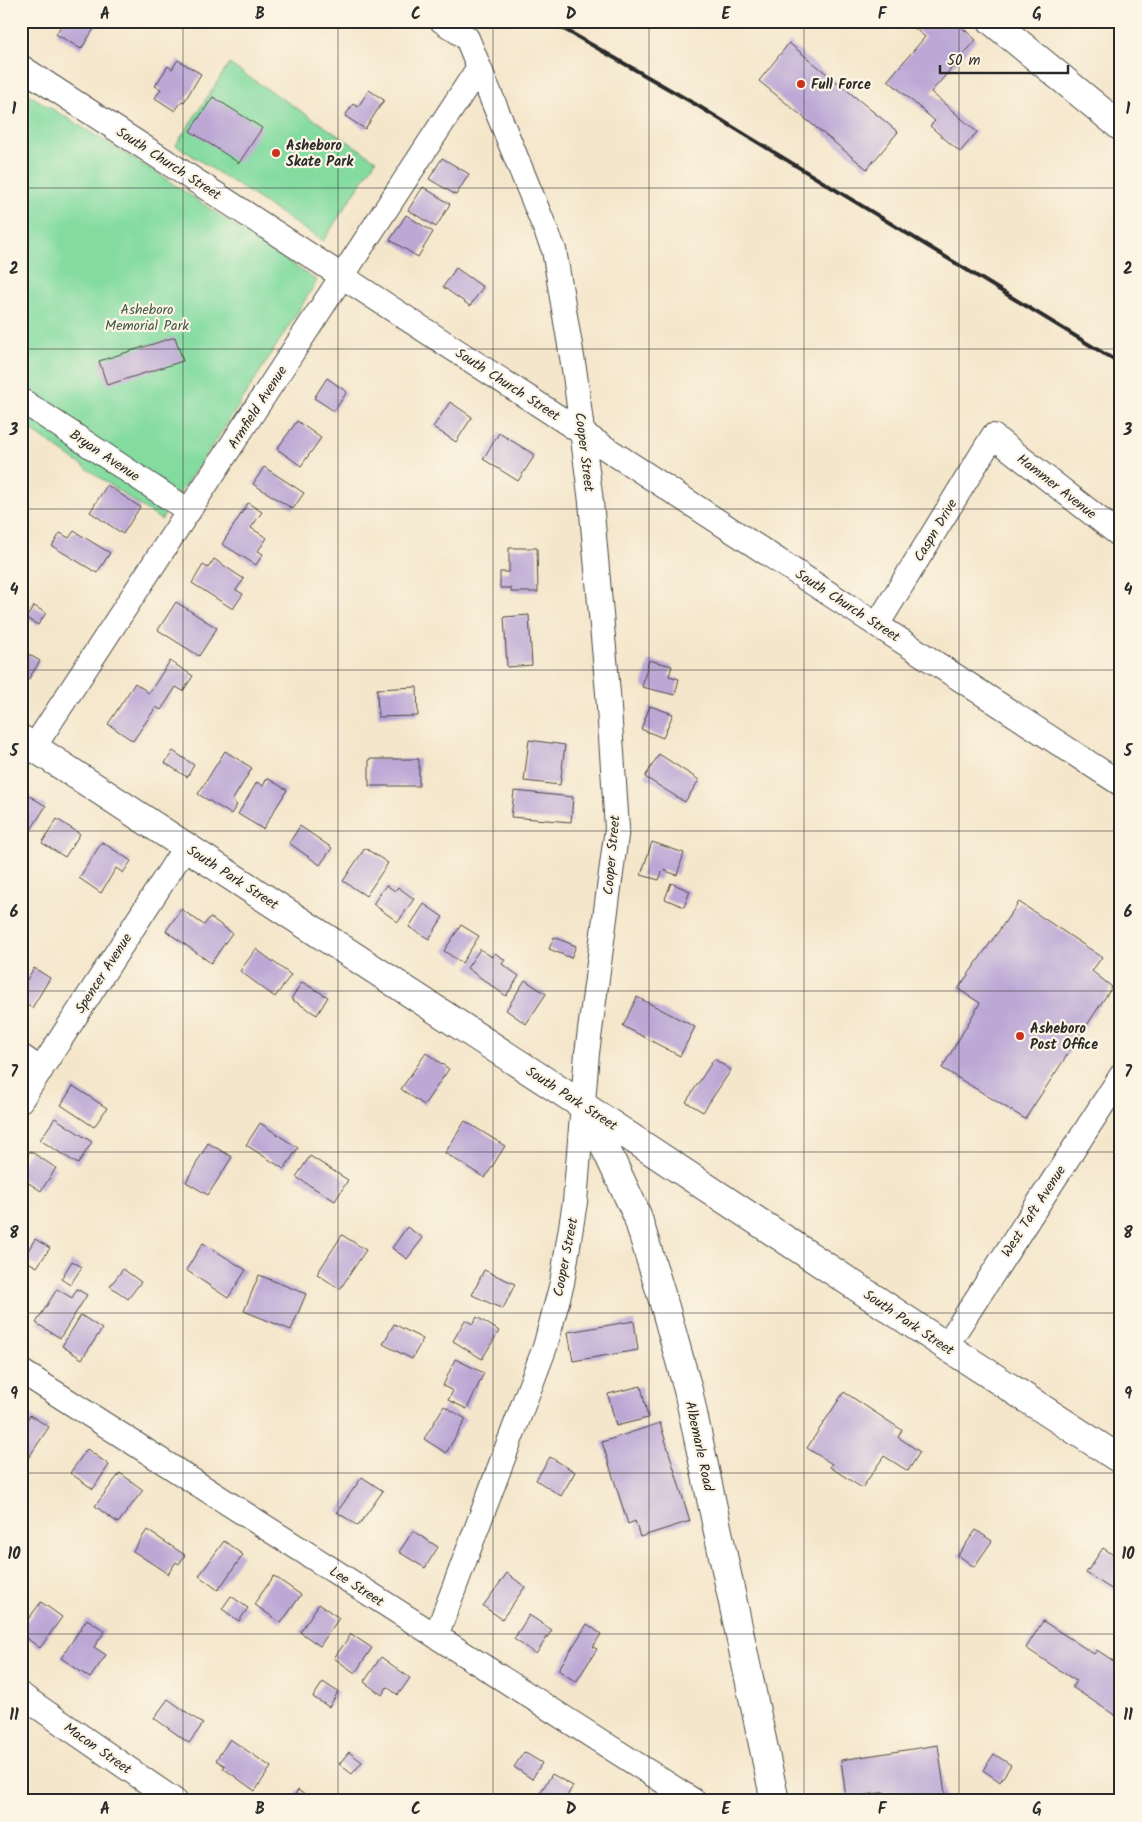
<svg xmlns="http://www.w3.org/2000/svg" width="1142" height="1822" font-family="Kalam,sans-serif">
<rect width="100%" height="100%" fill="#fcf5e5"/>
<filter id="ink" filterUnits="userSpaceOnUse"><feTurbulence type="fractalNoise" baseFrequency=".02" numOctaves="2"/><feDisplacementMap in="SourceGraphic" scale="10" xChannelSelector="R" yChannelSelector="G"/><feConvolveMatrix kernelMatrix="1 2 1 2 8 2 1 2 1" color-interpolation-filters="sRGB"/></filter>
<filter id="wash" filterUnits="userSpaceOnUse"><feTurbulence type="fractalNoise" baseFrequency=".0096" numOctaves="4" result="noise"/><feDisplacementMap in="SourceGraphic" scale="20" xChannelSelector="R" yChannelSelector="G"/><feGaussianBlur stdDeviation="1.12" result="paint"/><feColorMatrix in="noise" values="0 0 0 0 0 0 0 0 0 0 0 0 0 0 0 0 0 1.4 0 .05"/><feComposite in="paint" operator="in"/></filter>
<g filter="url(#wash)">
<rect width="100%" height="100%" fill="#f4e6cb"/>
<!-- green -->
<path fill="#83dba0" stroke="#578366" d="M229 64 376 160 323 241 176 145Z
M21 90 151 169 317 281 225 427 161 520 21 423Z"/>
<g id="blocks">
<!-- building -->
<path fill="#bca7d5" d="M64 21H99L81 49 56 34Z
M906 21H955L976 40 931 92 977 132 960 152 930 126 935 121 888 80 925 37Z
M789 43 898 132 867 169 759 81Z
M178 60 201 74 184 102 182 101 175 111 155 98 161 89 155 86 168 66 172 69Z
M369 90 384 100 365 129 345 116 353 104 358 107Z
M213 97 262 128 239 163 190 131Z
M442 158 469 174 456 195 429 179Z
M423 187 450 204 436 227 408 210Z
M406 215 433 232 418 257 390 240Z
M456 268 483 287 470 306 443 287Z
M175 337 183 361 107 385 99 361Z
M327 378 347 392 334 411 314 398Z
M450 402 472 417 456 442 433 427Z
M297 421 321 438 301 466 277 449Z
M499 433 535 455 518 481 483 459Z
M264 467 304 493 293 509 253 484Z
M107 485 140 507 123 534 90 512Z
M248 503 262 512 251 528 267 538 258 551 263 554 256 565 222 544Z
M74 531 110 553 97 573 52 546 60 533 69 538Z
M509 548H537L538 592H511V588H500V572H509Z
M214 559 244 579 236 590 243 594 233 609 192 583 203 565 208 568Z
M176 602 217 628 199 656 158 630Z
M34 606 46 613 38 625 26 618Z
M529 615 532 665 507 667 504 617Z
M21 650 40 661 28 680 21 675Z
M649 660 672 666 669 676 679 679 675 695 642 687Z
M170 661 193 676 183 691 176 687 161 710 156 707 133 741 108 724 135 683 149 693Z
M417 687 418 716 378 717 377 689Z
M650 706 673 714 663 738 641 729Z
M529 740 565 745 560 785 524 781Z
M173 751 194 765 187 777 165 763Z
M225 751 252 768 232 801 237 805 231 814 198 794Z
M659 754 699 780 685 802 645 777Z
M369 759H419V786H369Z
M267 778 287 790 263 829 238 814 257 782 263 786Z
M21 791 46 806 30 831 21 825Z
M514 791 573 797 571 822 511 817Z
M57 819 80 834 65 857 42 843Z
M300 826 332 848 320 865 289 843Z
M102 842 131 861 123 873 116 868 101 893 79 878Z
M652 842 684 853 677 875 663 870 659 880 641 875Z
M365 848 388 863 366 896 343 881Z
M671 883 690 891 684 907 665 899Z
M386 885 395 891 398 887 414 899 398 922 373 904Z
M1019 902 1102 957 1092 971 1112 987 1025 1119 942 1068 980 1003 958 989Z
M424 904 443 917 429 939 409 927Z
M181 909 204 925 210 917 232 933 211 963 166 931Z
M461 925 479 936 462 963 444 951Z
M554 937 576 946 571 958 549 949Z
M256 949 291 975 275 997 240 971Z
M480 949 492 957 495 953 505 960 502 964 519 976 506 996 467 968Z
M34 968 50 978 32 1008 21 1001V978L26 981Z
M525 980 546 994 526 1024 506 1010Z
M302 982 328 997 317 1015 291 999Z
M637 997 695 1027 680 1056 623 1026Z
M426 1053 449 1069 424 1105 401 1089Z
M714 1059 731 1070 703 1112 686 1102Z
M73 1086 107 1108 94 1127 61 1105Z
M55 1118 92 1142 78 1164 40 1140Z
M465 1121 505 1146 485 1178 445 1153Z
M260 1123 298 1148 284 1169 246 1145Z
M208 1143 232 1157 208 1195 186 1182Z
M30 1151 56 1168 41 1191 21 1178V1165Z
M310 1156 348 1180 335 1201 296 1177Z
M407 1227 423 1238 407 1259 392 1248Z
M342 1235 366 1250 340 1289 317 1274Z
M35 1239 50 1248 37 1267 23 1259Z
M203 1243 246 1270 228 1298 186 1270Z
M72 1261 82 1267 70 1285 61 1279Z
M123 1269 141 1282 128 1299 110 1286Z
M484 1270 515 1284 503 1309 472 1295Z
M259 1275 306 1294 291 1330 244 1311Z
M57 1289 72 1298 77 1289 87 1295 60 1338 36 1323Z
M81 1315 102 1329 82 1359 62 1346Z
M477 1317 499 1331 482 1359 453 1341 465 1320 473 1324Z
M634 1321 638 1350 573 1361 568 1332Z
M394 1324 423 1339 412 1359 383 1344Z
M455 1359 484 1373 467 1409 448 1400 453 1391 443 1386Z
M641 1386 648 1418 616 1426 608 1394Z
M844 1392 902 1430 898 1437 920 1452 908 1471 884 1456 862 1488 830 1467 832 1464 807 1448Z
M444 1406 466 1419 446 1453 424 1439Z
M30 1415 49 1427 27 1460 21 1456V1428Z
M660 1423 690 1521 640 1537 635 1521 628 1524 602 1442Z
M87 1449 109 1465 93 1489 70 1473Z
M550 1457 575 1472 561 1496 536 1480Z
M120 1473 143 1490 118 1523 95 1506Z
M362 1477 383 1491 358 1526 337 1512Z
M147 1530 185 1555 179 1564 176 1562 168 1574 133 1551Z
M976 1530 992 1541 974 1567 958 1555Z
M413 1531 438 1547 425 1568 399 1552Z
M224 1541 243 1555 218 1590 199 1576Z
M1103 1548 1121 1560V1595L1086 1573Z
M507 1573 525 1587 502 1619 483 1606Z
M274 1576 301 1595 281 1623 254 1604Z
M231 1596 248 1608 239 1621 222 1609Z
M21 1599 26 1603 21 1610Z
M41 1602 62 1617 40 1648 21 1634V1629Z
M319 1604 339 1618 320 1646 300 1632Z
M529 1615 552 1630 536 1654 514 1639Z
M87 1619 105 1631 94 1647 106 1655 90 1678 61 1658Z
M1043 1621 1094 1654 1097 1650 1121 1666V1709L1116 1716 1072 1687 1076 1681 1026 1648Z
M587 1624 601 1634 593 1647 597 1649 576 1682 558 1670Z
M351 1634 372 1648 355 1673 334 1658Z
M381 1657 410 1678 398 1695 387 1687 382 1695 364 1682Z
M323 1682 338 1692 329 1707 313 1697Z
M168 1699 203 1724 189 1743 154 1718Z
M230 1739 271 1767 255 1791 223 1768 225 1766 216 1760Z
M938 1745 946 1801H887L885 1792 846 1798 841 1760Z
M349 1752 362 1762 352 1774 339 1764Z
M524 1752 542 1763 532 1779 514 1767Z
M994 1754 1011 1765 1000 1782 983 1770Z
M552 1774 573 1786 564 1801H535Z
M298 1790 313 1801H291Z"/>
</g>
</g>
<g filter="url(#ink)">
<use href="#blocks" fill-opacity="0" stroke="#494743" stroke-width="1"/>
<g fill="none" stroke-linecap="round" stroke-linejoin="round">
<!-- minor casing -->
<g stroke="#494743" stroke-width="26">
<path id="minor" d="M21 67 1121 784
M21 400 189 511
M877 625 993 436 1121 536
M34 747 479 67
M21 1056 41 1070
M21 1100 186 846
M946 1346 1121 1076
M21 1371 694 1801
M436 1636 545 1347 562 1283 575 1202 587 1053 617 828 608 693 591 502 575 375 554 250 467 38 442 21
M21 1695 175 1801"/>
</g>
<!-- major casing -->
<g stroke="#494743" stroke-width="30">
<path id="major" d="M992 21 1121 127
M21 739 582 1105 946 1346 1121 1460
M584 1108 604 1145 637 1215 665 1307 688 1390 775 1801"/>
</g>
<!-- minor -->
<use href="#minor" stroke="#fff" stroke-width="24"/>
<!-- major -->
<use href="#major" stroke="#fff" stroke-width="28"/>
<!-- rail -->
<path stroke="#2b2b2b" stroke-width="4" d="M550 21 695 104 1121 364"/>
</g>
</g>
<!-- grid -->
<path fill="none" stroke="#2b2b2b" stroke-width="1" stroke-opacity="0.55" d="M183 21V1801M338 21V1801M493 21V1801M649 21V1801M804 21V1801M959 21V1801M21 188H1121M21 349H1121M21 509H1121M21 670H1121M21 831H1121M21 991H1121M21 1152H1121M21 1313H1121M21 1473H1121M21 1634H1121"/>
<!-- markers -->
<g fill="#c8321e" stroke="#fcf5e5" stroke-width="2">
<circle cx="801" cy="84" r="5"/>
<circle cx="276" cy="153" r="5"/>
<circle cx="1020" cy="1036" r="5"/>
</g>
<g text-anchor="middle" stroke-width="4.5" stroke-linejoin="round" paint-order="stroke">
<!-- poi labels -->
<g font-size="14" font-weight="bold" fill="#2b2b2b" stroke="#fcf5e5" text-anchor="start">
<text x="811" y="89">Full Force</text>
<text x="286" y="150">Asheboro<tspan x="286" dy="16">Skate Park</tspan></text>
<text x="1030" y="1033">Asheboro<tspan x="1030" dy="16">Post Office</tspan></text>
</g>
<!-- street labels -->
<g font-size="14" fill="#2b2b2b" stroke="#fcf5e5">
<text transform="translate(169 163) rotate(33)" y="5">South Church Street</text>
<text transform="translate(508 384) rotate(33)" y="5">South Church Street</text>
<text transform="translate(257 407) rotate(-57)" y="5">Armfield Avenue</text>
<text transform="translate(585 452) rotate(83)" y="5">Cooper Street</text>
<text transform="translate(105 455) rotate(34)" y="5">Bryan Avenue</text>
<text transform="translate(1057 486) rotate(38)" y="5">Hammer Avenue</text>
<text transform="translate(935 530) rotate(-59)" y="5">Caspn Drive</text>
<text transform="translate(848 605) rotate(33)" y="5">South Church Street</text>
<text transform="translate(611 855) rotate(-85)" y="5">Cooper Street</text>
<text transform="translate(233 877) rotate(33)" y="5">South Park Street</text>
<text transform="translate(103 973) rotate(-57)" y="5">Spencer Avenue</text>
<text transform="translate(572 1098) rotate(33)" y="5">South Park Street</text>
<text transform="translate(1033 1211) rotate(-57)" y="5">West Taft Avenue</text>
<text transform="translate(565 1257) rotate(-79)" y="5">Cooper Street</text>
<text transform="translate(909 1322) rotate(34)" y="5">South Park Street</text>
<text transform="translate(700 1446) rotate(78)" y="5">Albemarle Road</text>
<text transform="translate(357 1586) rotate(33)" y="5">Lee Street</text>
<text transform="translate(98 1748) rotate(35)" y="5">Macon Street</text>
</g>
<!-- park labels -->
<g font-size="14" fill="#415748" stroke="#fcf5e5">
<text x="147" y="314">Asheboro<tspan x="147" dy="16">Memorial Park</tspan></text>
</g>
</g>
<!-- margin -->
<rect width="1142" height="1822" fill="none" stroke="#fcf5e5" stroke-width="55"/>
<!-- scale -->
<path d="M940 65v8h128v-8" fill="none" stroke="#2b2b2b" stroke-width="2.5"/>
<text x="947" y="65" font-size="15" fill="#2b2b2b" stroke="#fcf5e5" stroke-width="4" paint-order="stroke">50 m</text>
<rect x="28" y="28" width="1086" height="1766" fill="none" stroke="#2b2b2b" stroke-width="2"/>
<g font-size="16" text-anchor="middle" font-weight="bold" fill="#2b2b2b">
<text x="105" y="19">A</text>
<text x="260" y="19">B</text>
<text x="416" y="19">C</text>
<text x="571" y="19">D</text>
<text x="726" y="19">E</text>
<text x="882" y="19">F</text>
<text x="1037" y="19">G</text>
<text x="14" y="114">1</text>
<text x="1128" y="114">1</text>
<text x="14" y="274">2</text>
<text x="1128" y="274">2</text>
<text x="14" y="435">3</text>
<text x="1128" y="435">3</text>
<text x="14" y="595">4</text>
<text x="1128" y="595">4</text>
<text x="14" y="756">5</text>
<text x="1128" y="756">5</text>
<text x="14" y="917">6</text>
<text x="1128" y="917">6</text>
<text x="14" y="1077">7</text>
<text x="1128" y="1077">7</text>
<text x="14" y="1238">8</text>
<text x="1128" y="1238">8</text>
<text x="14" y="1399">9</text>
<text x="1128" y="1399">9</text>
<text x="14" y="1559">10</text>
<text x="1128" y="1559">10</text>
<text x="14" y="1720">11</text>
<text x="1128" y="1720">11</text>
<text x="105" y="1814">A</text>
<text x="260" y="1814">B</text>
<text x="416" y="1814">C</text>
<text x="571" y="1814">D</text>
<text x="726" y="1814">E</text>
<text x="882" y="1814">F</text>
<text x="1037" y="1814">G</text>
</g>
</svg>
